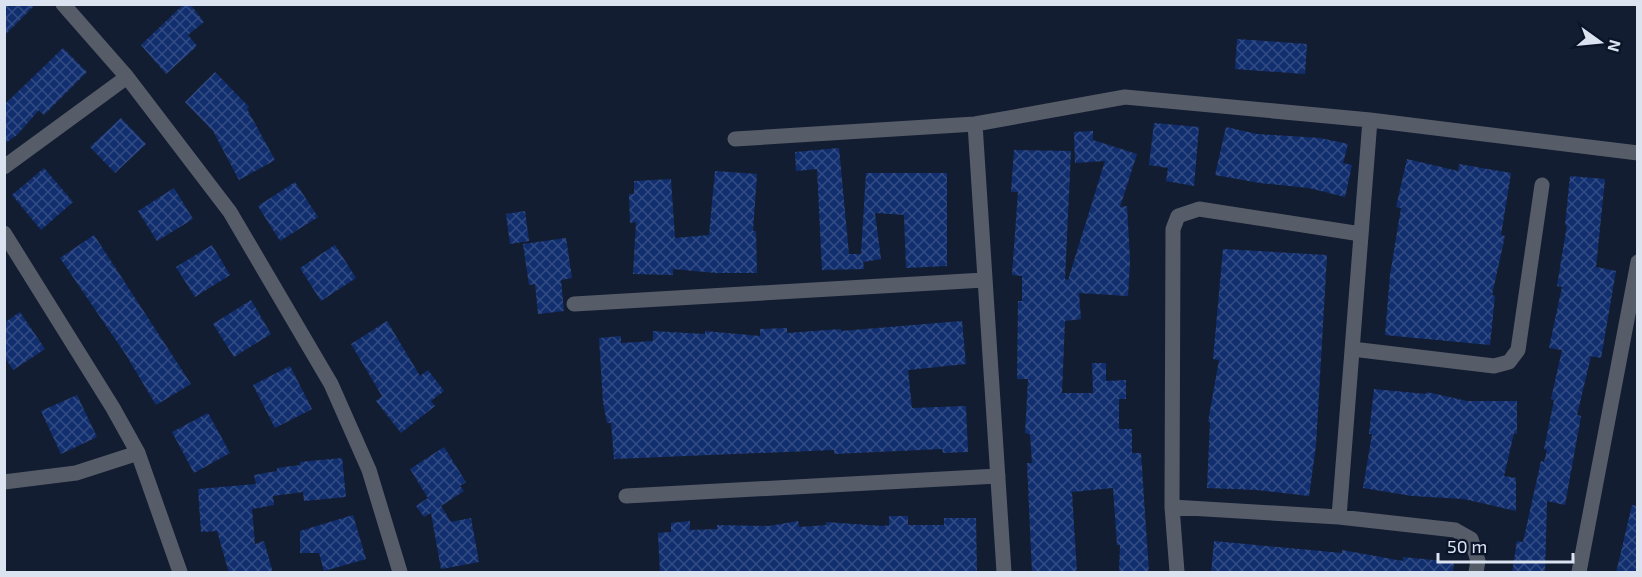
<svg xmlns="http://www.w3.org/2000/svg" width="1642" height="577" font-family="'Exo 2',sans-serif">
<defs>
<pattern id="building-cross-hatch" width="8" height="8" patternUnits="userSpaceOnUse" patternTransform="scale(1.5)"><rect width="8" height="8" fill="#112e6e"/><path d="M0 0l8 8M0 8l8-8" fill="none" stroke="#334c83"/></pattern>
</defs>
<rect width="100%" height="100%" fill="#131d32"/>
<!-- building -->
<path fill="url(#building-cross-hatch)" d="M4 4H36L4 36Z
M184 4H190L204 22 188 35 197 46 166 74 141 45Z
M1237 39 1307 44 1305 74 1235 69Z
M63 48 87 72 44 115 39 110 17 135 4 144V105Z
M215 72 249 107 247 109 275 160 239 180 213 131 185 102Z
M121 118 146 144 115 173 90 147Z
M1154 123 1199 127 1194 186 1166 181 1168 168 1149 165Z
M1226 127 1257 134 1320 138 1348 144 1343 163 1352 165 1345 197 1309 188 1260 183 1215 175Z
M1093 131V140L1137 154 1120 207 1127 206 1130 261 1128 296 1079 293 1081 319 1065 321 1062 393H1093L1092 363H1106V381L1126 380V399H1119V429H1132V453H1141L1149 573H1119L1120 545H1117L1113 488 1072 492 1077 573H1032L1027 463H1032L1030 434 1025 433 1028 379H1017L1018 301H1022V276L1012 275 1018 192H1011L1014 150 1071 151 1065 279 1068 280 1105 161 1075 163 1074 132Z
M839 148 849 254H861L866 173H947V266L906 268 904 215 875 213 881 259 863 262 864 269 822 270 817 169 796 171 795 152Z
M1407 159 1458 171 1459 164 1511 173 1501 235 1505 236 1492 295 1495 296 1490 345 1385 335 1390 275 1401 208 1396 207Z
M44 168 73 202 41 230 12 195Z
M715 171 757 174 753 231H756L757 273H716L673 269V275L633 274 636 222 630 223 629 194H634V181L671 179 675 238 709 235Z
M1570 176 1605 179 1596 267 1616 271 1601 358 1591 356 1577 415 1581 416 1565 505 1547 501 1545 573H1512L1517 541 1523 542 1541 461 1544 462 1547 450 1544 449 1554 400 1551 399 1562 350 1549 348 1562 287 1557 286 1567 225H1565Z
M295 182 318 217 280 241 258 206Z
M174 188 193 219 157 241 138 211Z
M525 211 529 241 510 244 506 214Z
M94 235 191 384 156 405 126 355 60 258Z
M566 238 572 278 561 280 564 311 538 314 535 284 529 285 523 244Z
M212 245 230 275 195 297 176 267Z
M335 245 356 278 321 301 300 268Z
M1223 249 1327 255 1316 445 1309 496 1257 490 1207 488 1210 422H1208L1219 360 1213 359Z
M251 300 271 334 234 357 213 324Z
M20 312 45 349 13 370 4 356V323Z
M387 321 420 376 428 370 444 391 431 401 435 406 401 433 376 401 382 396 351 344Z
M962 321 966 364 908 370 912 408 966 406 968 452 943 453 942 449 834 454V450L614 459 611 423H607L603 402 599 338 621 336V343L653 341V331L705 334V331L760 336V329L787 328V333L841 329V331Z
M290 366 312 409 275 428 253 385Z
M1374 389 1426 394 1427 392 1467 401H1517V434L1514 433 1504 476 1516 478V511L1464 499 1412 496 1363 488 1372 434H1369Z
M77 395 97 437 61 454 41 411Z
M208 413 230 453 194 473 172 432Z
M444 447 466 482 460 486 464 491 441 506 451 522 471 518 479 562 441 569 431 513 424 517 416 506 428 498 410 469Z
M342 458 346 497 304 501 303 492 273 496 274 505 252 509 255 544 264 541 273 573H229L217 531 201 532 198 489 256 484 254 475 277 471V468L300 465V462Z
M1632 505 1638 506V573H1616Z
M353 515 366 559 324 571 319 553H300V531Z
M889 516H908V525H944V518H976L977 573H660L658 533 671 532V523L690 521V530L717 529V525L769 526 798 521 799 527 826 525V522L883 526 889 525Z
M1214 541 1342 553V550L1403 561V557L1454 562 1453 573H1211Z"/>
<g fill="none" stroke-linecap="round" stroke-linejoin="round">
<!-- minor -->
<path stroke="#575d68" stroke-width="15" d="M63 4 127 77 230 212 331 384 369 470 400 572
M975 124 1004 572
M735 139 975 124 1125 97 1370 120 1638 153
M4 167 127 77
M4 233 113 408 138 453 180 572
M574 304 984 280
M1352 349 1494 366 1509 362 1518 350 1542 185
M4 482 76 473 138 453
M626 496 998 476
M1172 507 1339 517 1455 530 1471 539 1478 561 1476 572
M1339 517 1370 120
M1177 572 1172 507 1173 229 1178 216 1199 209 1361 234
M1579 572 1638 262"/>
</g>
<!-- border -->
<rect width="1642" height="577" fill="none" stroke="#dbe3f1" stroke-width="12"/>
<!-- north arrow -->
<g transform="translate(1600 42) rotate(105)" stroke="#0a1428" stroke-width="4.5" paint-order="stroke">
<path d="M0-4.5L10 22L0 15L-10 22Z" fill="#dbe3f1"/>
<text y="-9" font-size="16" font-weight="bold" text-anchor="middle" fill="#dbe3f1">N</text>
</g>
<!-- scale -->
<path d="M1438 553v9h135v-9" fill="none" stroke="#dbe3f1" stroke-width="3"/>
<text x="1447" y="553" font-size="18" fill="#dbe3f1" stroke="#0a1428" stroke-width="4.5" paint-order="stroke">50 m</text>
</svg>
